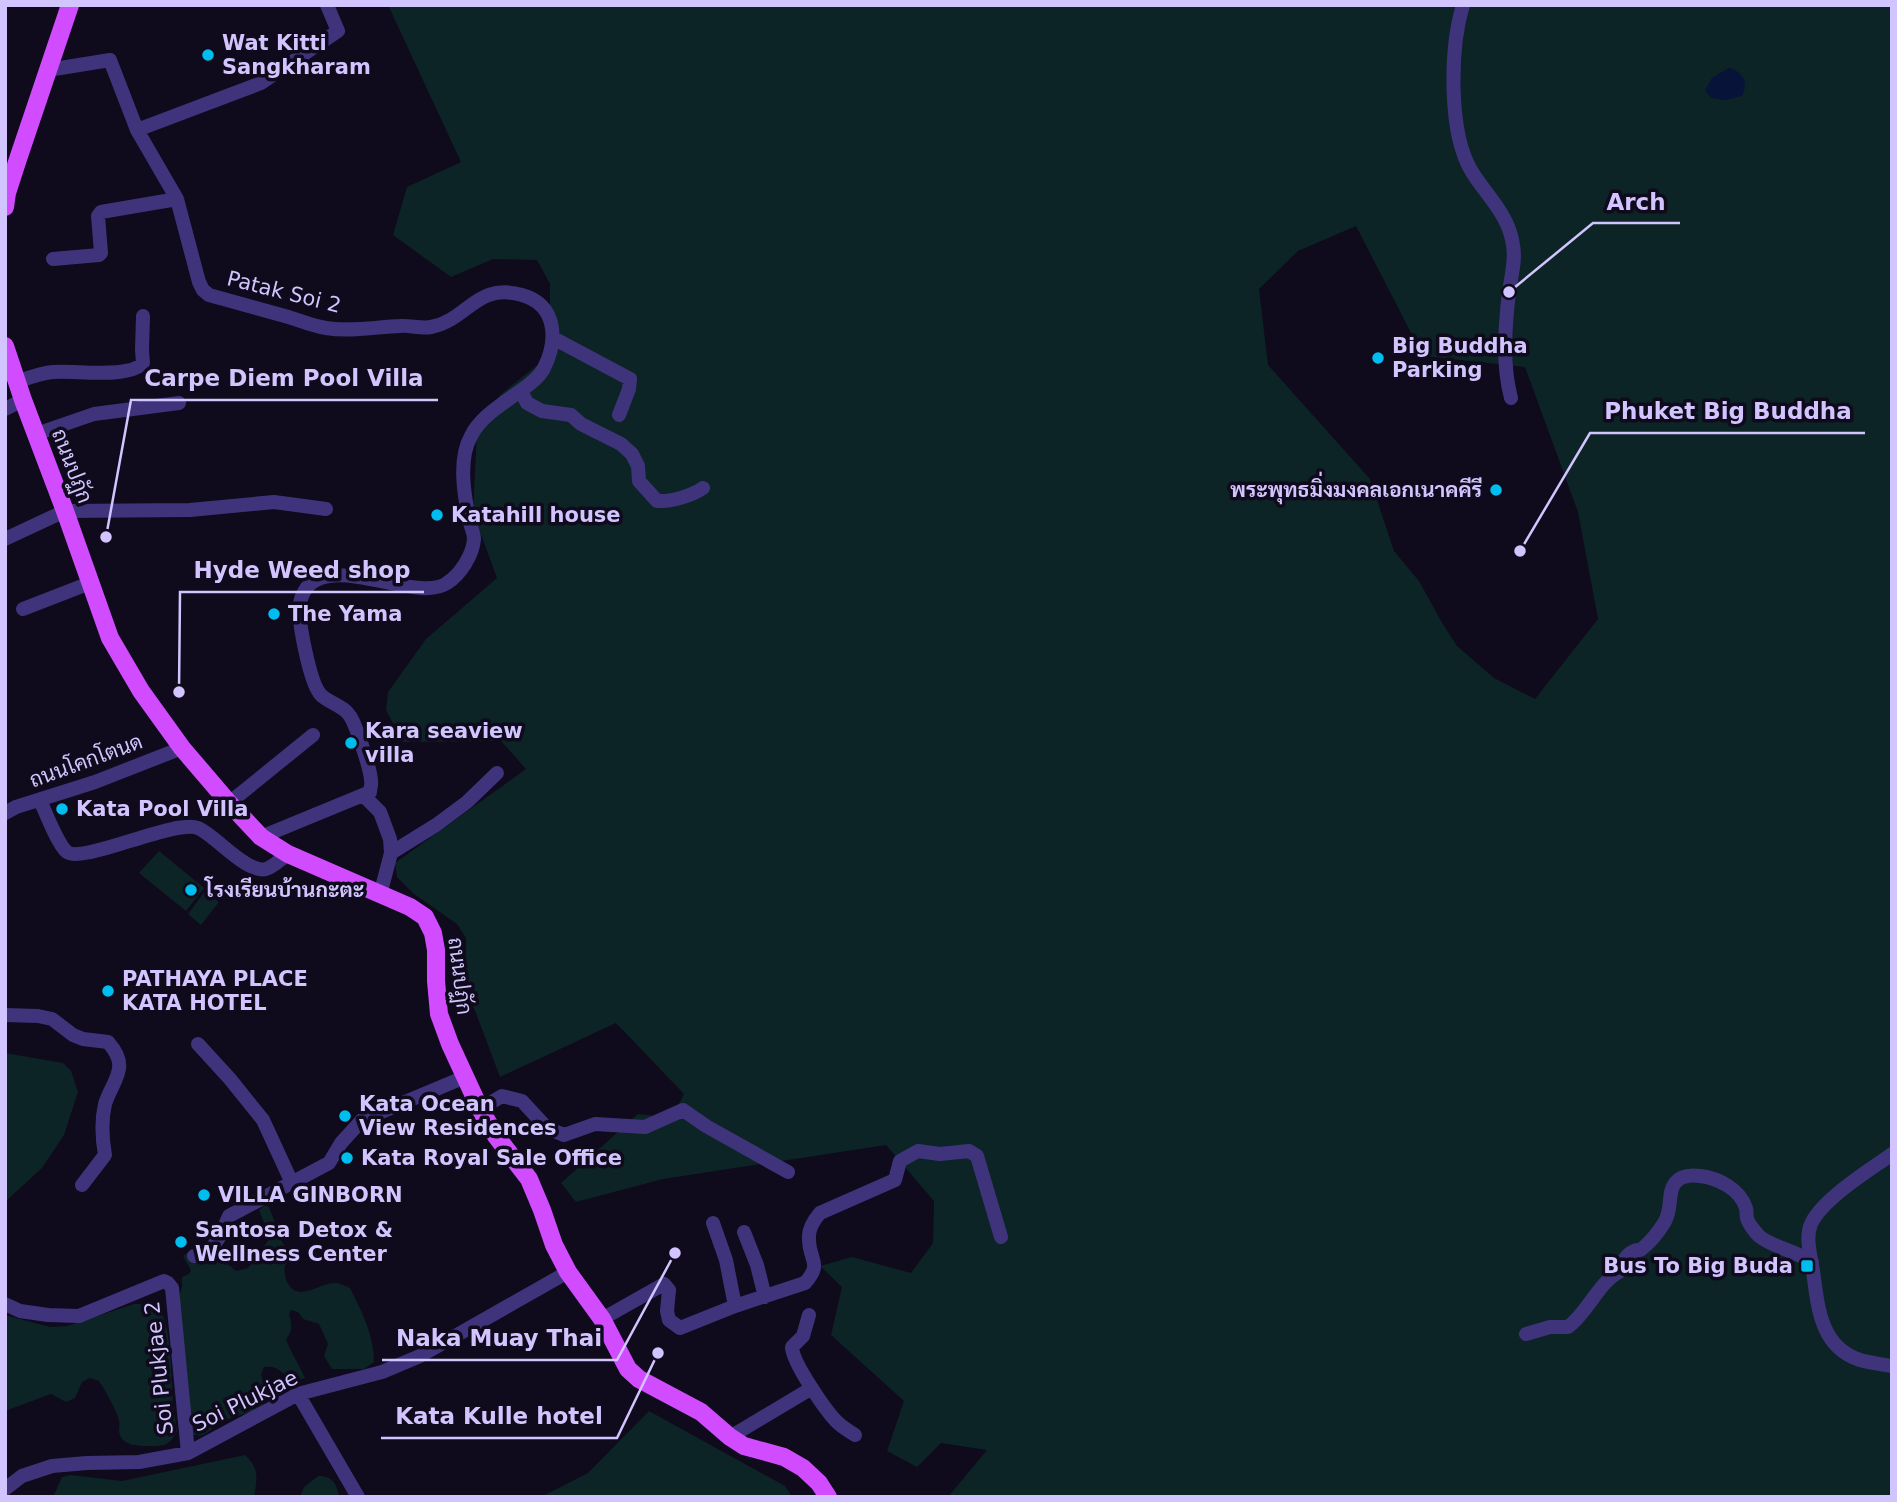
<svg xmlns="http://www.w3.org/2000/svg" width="1897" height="1502" font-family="'DejaVu Sans',Sarabun,sans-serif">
<rect width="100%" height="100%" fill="#0f0a1c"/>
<!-- green -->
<path fill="#0d2426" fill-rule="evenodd" d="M388 5H1892V1497H948L987 1450 941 1443 917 1467 887 1451 904 1401 831 1335 842 1287 820 1266 852 1257 911 1273 933 1243 934 1201 886 1145 663 1179 576 1202 561 1183 638 1114 672 1118 684 1094 616 1023 500 1077 465 984 466 938 457 924 414 894 397 877 395 863 526 769 501 741 403 742 386 710 388 692 426 639 497 578 473 513 477 432 500 395 541 362 550 320V284L537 260 493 259 451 277 393 235 407 187 461 162ZM1356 226 1423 356 1525 367 1578 512 1598 619 1535 699 1494 678 1457 646 1441 621 1419 581 1394 551 1370 479 1268 365 1259 289 1298 251Z
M159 851 204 888 186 911 139 873Z
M205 891 219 902 201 925 188 914Z
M5 1053 63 1063 71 1071 78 1092 64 1135 42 1168 5 1202Z
M265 1205 269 1207 283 1244 286 1247 300 1248 302 1252 285 1265C284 1271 285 1276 287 1282 298 1303 317 1284 334 1283 340 1283 344 1285 350 1288 362 1312 374 1335 374 1362L364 1369H332L324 1356 328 1344 319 1324 303 1319 298 1312 291 1310 289 1314C292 1324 293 1331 286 1339 291 1353 299 1364 305 1378 280 1385 287 1364 264 1367L261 1375C279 1418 246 1408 220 1423 207 1430 208 1439 190 1434L175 1308 182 1287V1277L189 1274 191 1270 183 1256 190 1251C202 1261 205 1263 220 1257L236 1271 248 1268 270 1238 259 1210Z
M134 1304C144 1304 154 1303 160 1311 172 1325 171 1385 173 1404 174 1413 176 1423 177 1432 169 1445 166 1446 150 1446 138 1446 121 1446 119 1431 119 1427 120 1424 119 1420 114 1406 107 1393 99 1381L90 1378 82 1382 75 1398 66 1402 51 1394 5 1411V1315L50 1327 67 1326Z
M649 1411 785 1486 792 1497H541L588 1473Z
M245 1455C260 1469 257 1479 254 1497H53L62 1477 71 1475 122 1481Z
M318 1476C332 1476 337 1483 339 1497H300L304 1487Z"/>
<!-- water -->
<path fill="#071338" d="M1729 68C1743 72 1749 82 1742 96L1725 100 1711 98 1705 90 1712 78Z"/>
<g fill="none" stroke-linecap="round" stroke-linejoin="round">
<!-- minor -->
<path stroke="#3f347c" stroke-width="14" d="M1463 5C1450 48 1448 133 1472 172 1487 196 1509 215 1513 245 1516 260 1511 277 1509 292 1505 327 1502 364 1511 398
M48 70 110 60 137 130
M53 259 99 255 101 253 98 216 101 212 177 199
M553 338 630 379 629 389 619 415
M16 382C28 378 41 373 53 372 75 370 129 379 143 363L142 350 143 316
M521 391 527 403 542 411 571 415 581 424 621 444 632 454 638 466 639 481 657 501C671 502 691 496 703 488
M5 409 23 400
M36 434 94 414 179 403
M5 539 65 511 190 510 274 502 326 509
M23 609 90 583
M363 795 380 812 390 839 391 853 380 895
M40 800C45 811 58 845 67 852 83 864 174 819 198 828 215 835 247 874 266 869 273 867 281 859 288 854
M229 803 313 735
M5 813 16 807 95 782 182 748
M261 837 363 795 370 792C370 790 372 783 371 781 371 770 356 725 350 716 344 706 329 703 321 695 310 684 297 618 300 603 313 541 416 606 447 583 460 575 473 555 474 539 474 533 470 525 469 519 464 494 458 459 471 436 479 419 498 407 513 396 523 389 538 380 544 368 558 340 557 305 522 295 476 282 468 320 431 327 421 329 410 325 400 326 376 327 350 332 326 328 312 326 299 320 285 316 260 309 235 302 209 295L203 290 199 282 177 199 137 130 261 83 338 31 327 5
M391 853 436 825 467 802 497 773
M5 1015 38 1016 52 1019 73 1035 83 1039 108 1042C131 1068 113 1079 105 1104 101 1121 102 1138 105 1155L82 1185
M198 1044 230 1079 263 1120 292 1183
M480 1109 502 1096 522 1101 547 1128 564 1135 595 1124 645 1127 683 1110 706 1126 788 1172
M1892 1154C1870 1170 1822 1199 1811 1224 1805 1238 1811 1257 1813 1271 1818 1307 1820 1347 1860 1360 1870 1363 1881 1364 1892 1366
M713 1223 726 1260 735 1306
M744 1232 757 1265 765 1297
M194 1256 207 1255 220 1236 229 1216 329 1163 341 1143 362 1120 465 1077
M5 1304 20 1311 48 1315 79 1316 164 1281 168 1283 172 1288 188 1453
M809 1315 803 1336 792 1347C792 1362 826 1411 837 1422 842 1427 849 1431 855 1435
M602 1319 664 1284 669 1290 667 1311 669 1320 680 1328 735 1306 805 1283C823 1263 809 1261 809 1239 808 1230 814 1220 820 1213L895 1180 900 1161 918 1151 940 1154 969 1151 977 1156 1001 1237
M1526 1334 1550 1327H1568C1588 1312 1599 1282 1619 1272 1621 1264 1626 1254 1634 1251 1642 1248 1637 1253 1644 1247 1651 1241 1659 1231 1664 1223 1673 1209 1667 1193 1675 1183 1681 1175 1692 1175 1700 1176 1718 1178 1740 1189 1746 1208 1747 1211 1746 1215 1747 1218 1748 1223 1755 1232 1759 1236 1772 1247 1796 1251 1812 1262
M298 1394 358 1497
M730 1437 812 1388
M5 1489 22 1476 52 1466 87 1463 139 1462 188 1453 298 1394 382 1372 420 1356 568 1272"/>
<!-- major -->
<path stroke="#d14cff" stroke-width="18" d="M5 207 7 193 18 159 70 5
M5 346 23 400 65 511 110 638 141 691 182 748 229 803 261 837 288 854 410 907 425 917 433 933 436 950V981L439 1014 450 1044 480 1109 496 1136 529 1179 542 1210 554 1245 568 1272 602 1319 628 1369 639 1379 701 1412 730 1437 744 1446 784 1457 803 1468 819 1483 828 1497"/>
</g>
<!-- markers -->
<g fill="#00bdf0" stroke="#0f0a1c" stroke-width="2.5">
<circle cx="208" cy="55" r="7"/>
<circle cx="1378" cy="358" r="7"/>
<circle cx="1496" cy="490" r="7"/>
<circle cx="437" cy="515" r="7"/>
<circle cx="274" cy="614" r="7"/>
<circle cx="351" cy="743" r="7"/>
<circle cx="62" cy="809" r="7"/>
<circle cx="191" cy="890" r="7"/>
<circle cx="108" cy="991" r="7"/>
<circle cx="345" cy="1116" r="7"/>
<circle cx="347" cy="1158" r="7"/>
<circle cx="204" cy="1195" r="7"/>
<circle cx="181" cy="1242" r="7"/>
<rect x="1800" y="1259" width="14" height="14" rx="3.5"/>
</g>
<g text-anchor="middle" stroke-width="7" stroke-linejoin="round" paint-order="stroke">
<!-- poi labels -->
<g font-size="21" font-weight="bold" fill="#d2c5ff" stroke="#0f0a1c" text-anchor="start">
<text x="222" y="50">Wat Kitti<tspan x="222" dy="24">Sangkharam</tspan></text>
<text x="1392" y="353">Big Buddha<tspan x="1392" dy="24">Parking</tspan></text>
<text x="1482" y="497" text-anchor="end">พระพุทธมิ่งมงคลเอกเนาคคีรี</text>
<text x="451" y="522">Katahill house</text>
<text x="288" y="621">The Yama</text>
<text x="365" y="738">Kara seaview<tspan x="365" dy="24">villa</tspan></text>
<text x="76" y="816">Kata Pool Villa</text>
<text x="205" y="897">โรงเรียนบ้านกะตะ</text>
<text x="122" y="986">PATHAYA PLACE<tspan x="122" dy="24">KATA HOTEL</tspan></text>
<text x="359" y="1111">Kata Ocean<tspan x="359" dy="24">View Residences</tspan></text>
<text x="361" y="1165">Kata Royal Sale Office</text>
<text x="218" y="1202">VILLA GINBORN</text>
<text x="195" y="1237">Santosa Detox &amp;<tspan x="195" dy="24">Wellness Center</tspan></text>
<text x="1793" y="1273" text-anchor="end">Bus To Big Buda</text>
</g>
<!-- street labels -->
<g font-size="21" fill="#d2c5ff" stroke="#0f0a1c">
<text transform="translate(284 292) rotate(14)" y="7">Patak Soi 2</text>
<text transform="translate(72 466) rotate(69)" y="7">ถนนปฏัก</text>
<text transform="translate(86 761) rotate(-20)" y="7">ถนนโคกโตนด</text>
<text transform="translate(460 976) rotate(83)" y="7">ถนนปฏัก</text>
<text transform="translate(159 1368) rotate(-96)" y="7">Soi Plukjae 2</text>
<text transform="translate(245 1401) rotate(-26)" y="7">Soi Plukjae</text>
</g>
</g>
<!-- callouts -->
<path fill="none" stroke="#d2c5ff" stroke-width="2.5" d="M1509 292L1593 223H1680M106 537L131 400H438M1520 551L1590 433H1865M179 692L180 592H424M675 1253L617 1360H382M658 1353L617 1438H381"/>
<g fill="#d2c5ff" stroke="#0f0a1c" stroke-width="2.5">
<circle cx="1509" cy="292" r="7"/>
<circle cx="106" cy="537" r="7"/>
<circle cx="1520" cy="551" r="7"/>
<circle cx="179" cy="692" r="7"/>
<circle cx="675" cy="1253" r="7"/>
<circle cx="658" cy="1353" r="7"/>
</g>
<g font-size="23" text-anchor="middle" font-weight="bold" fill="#d2c5ff" stroke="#0f0a1c" stroke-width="7" stroke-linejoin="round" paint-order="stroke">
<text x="1636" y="210">Arch</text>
<text x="284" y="386">Carpe Diem Pool Villa</text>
<text x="1728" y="419">Phuket Big Buddha</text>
<text x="302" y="578">Hyde Weed shop</text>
<text x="499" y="1346">Naka Muay Thai</text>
<text x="499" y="1424">Kata Kulle hotel</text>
</g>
<!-- border -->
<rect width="1897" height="1502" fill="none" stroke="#d2c5ff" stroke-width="14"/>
</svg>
